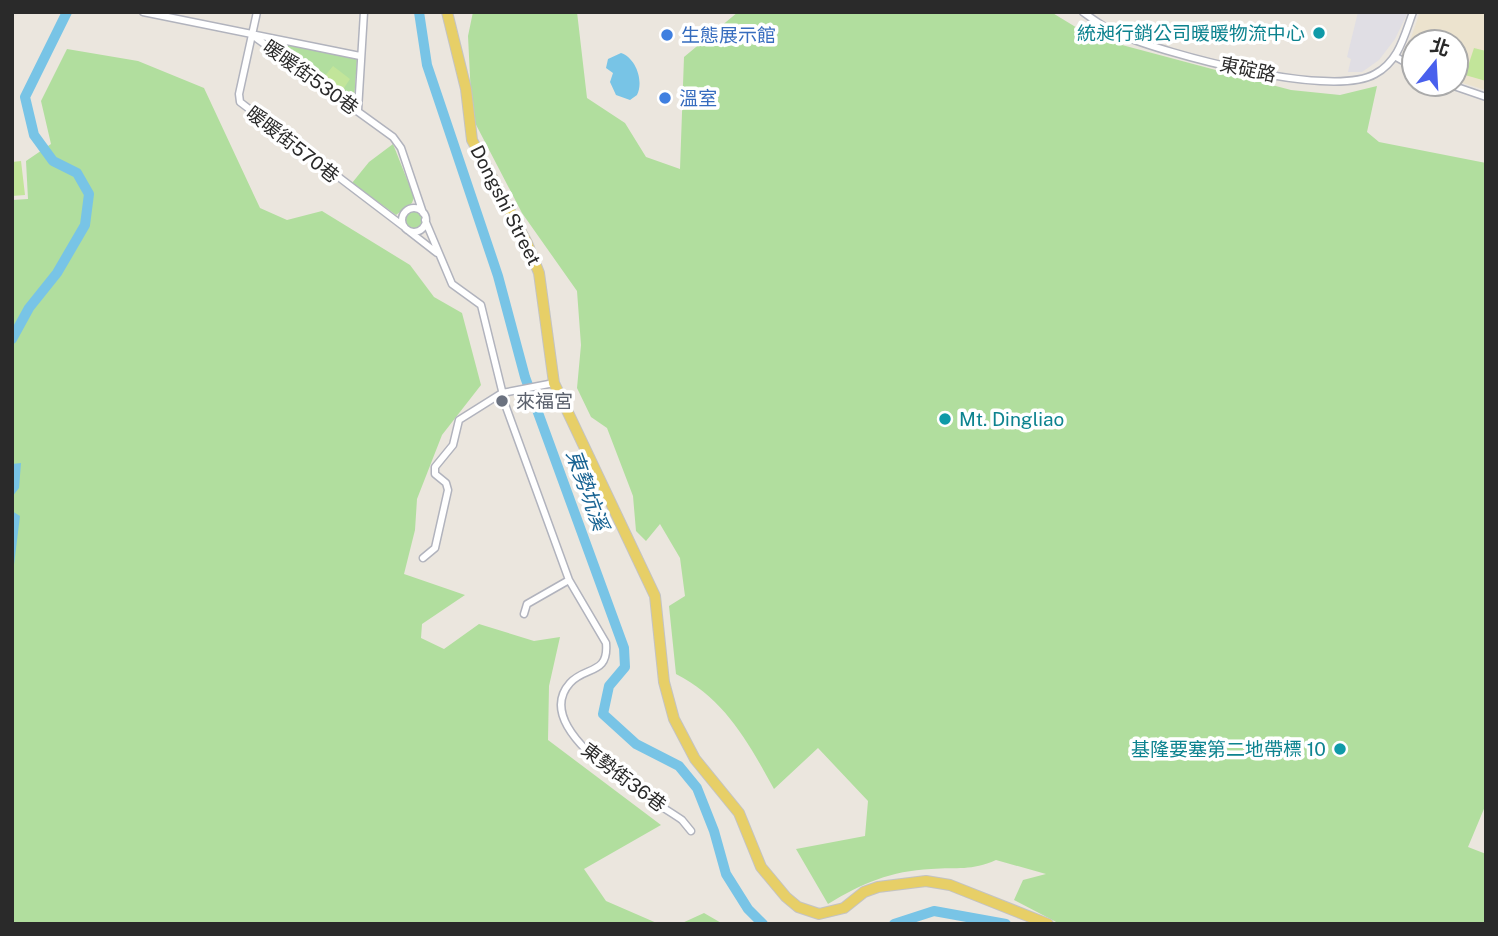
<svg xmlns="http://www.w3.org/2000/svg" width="1498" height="936" font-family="'Public Sans','Noto Sans TC',sans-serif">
<rect width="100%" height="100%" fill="#ebe6de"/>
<!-- industrial -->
<path fill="#e0dee4" d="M1358 12H1408L1395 39 1379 60 1362 72H1348L1351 59 1347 57Z"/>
<!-- education -->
<path fill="#ece3ce" d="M1420 12H1486V90L1456 81V42H1414V59L1405 55Z"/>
<!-- green -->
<path fill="#b1de9e" d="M473 12H577L587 98 625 123 646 157 680 169 684 57 738 12H1051L1092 37 1291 90 1340 95 1377 86 1367 132 1379 142 1486 163V804L1468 847 1486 854V924H1060L1014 900 1023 880 1046 874 996 860C971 871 958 867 931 869 891 871 862 883 828 904L796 849 865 836 868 801 818 748 774 789C748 742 725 699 676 674L669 606 685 596 680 558 660 524 646 541 636 531 633 496 607 428 591 417 577 388 581 345 577 291 522 213 472 117 468 36Z
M265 40 357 59 354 101Z
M67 49 138 61 204 88 260 208 287 220 322 211 410 265 434 297 462 313 481 385 442 435 417 499 415 530 404 574 465 595 422 624 421 638 444 649 479 624 534 641 560 637 549 686 548 740 661 825 584 869 606 901 659 924H12V200L28 199 26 161 51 144 41 101Z
M393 144 414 197 412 203 396 215 352 183 369 162Z
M405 220a9 9 0 1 1 18 0a9 9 0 1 1-18 0Z
M704 913 723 924H680Z"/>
<!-- pitch -->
<path fill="#c2e59a" d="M1474 48 1486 51V81L1465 75Z
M333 66 350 79 342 91 324 77Z
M21 161 25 195 12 196V162Z"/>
<!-- water -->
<path fill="#78c4e6" d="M621 53C636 58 644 81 637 95L630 100 616 95 610 82 613 73 606 68 608 59Z
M21 463 19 488 12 497V464Z
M12 511 20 516 12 581Z"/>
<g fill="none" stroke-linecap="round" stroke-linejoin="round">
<!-- river -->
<path stroke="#78c4e6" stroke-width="10" d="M419 12 427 65 498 276 525 377 624 648 625 667 609 686 603 714 636 744 679 766 697 788 714 831 726 874 748 909 763 924
M12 339 29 308 57 273 85 225 89 194 77 173 53 161 34 135 25 97 67 12
M894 924 934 911 1006 924"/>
<!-- street casing -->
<g stroke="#b1b3bd" stroke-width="9">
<path id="street" d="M143 12 360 56
M257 12 239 94 240 102 403 226
M1083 12C1094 20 1106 29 1119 34 1166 54 1331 99 1375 74 1399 61 1404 36 1413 12
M252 35 393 137 401 148 423 213
M1396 57 1414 67
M1448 84 1486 97
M358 110 364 12
M402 220a12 12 0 1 1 24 0a12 12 0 1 1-24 0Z
M425 220 452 284 481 305 506 407 569 580 606 643C609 675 585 666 570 683 527 731 652 799 682 820L691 831
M410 232 437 253
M423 558 435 548 448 490 446 483 435 474V467L453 445 459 420 502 393 554 383
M524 614 527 604 569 580"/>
</g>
<!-- primary casing -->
<g stroke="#c3c3c3" stroke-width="12">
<path id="primary" d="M447 12 466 89 472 140 527 243 539 273 554 383 655 596 664 682 674 719 695 759 739 813 761 867 786 897 798 907 819 914 844 908 864 892 878 887 926 881 950 885 1048 924"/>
</g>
<!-- street -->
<use href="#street" stroke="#fff" stroke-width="6"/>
<!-- primary -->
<use href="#primary" stroke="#e7cf67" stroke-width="10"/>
</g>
<!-- markers -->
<g fill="#0f9aa8" stroke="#fff" stroke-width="2.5">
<circle cx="1319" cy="33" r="7"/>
<circle cx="945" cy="419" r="7"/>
<circle cx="1340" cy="749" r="7"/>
</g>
<g fill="#3f7fe0" stroke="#fff" stroke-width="2.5">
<circle cx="667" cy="35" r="7"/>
<circle cx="665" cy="98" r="7"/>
</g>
<circle fill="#6b7280" stroke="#fff" stroke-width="2.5" cx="502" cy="401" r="7"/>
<g text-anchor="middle" stroke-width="7" stroke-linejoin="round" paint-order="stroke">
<!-- culture labels -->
<g font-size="19" fill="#0d838f" stroke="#fff" text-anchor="end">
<text x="1305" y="40">統昶行銷公司暖暖物流中心</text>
<text x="959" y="426" text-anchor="start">Mt. Dingliao</text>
<text x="1326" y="756">基隆要塞第二地帶標 10</text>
</g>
<!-- shop labels -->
<g font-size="19" fill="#366cbe" stroke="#fff" text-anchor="start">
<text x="681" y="42">生態展示館</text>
<text x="679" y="105">溫室</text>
</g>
<!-- street labels -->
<g font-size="19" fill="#2a2a2a" stroke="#fff">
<text transform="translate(1248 69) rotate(12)" y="7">東碇路</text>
<text transform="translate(311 77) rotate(36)" y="7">暖暖街530巷</text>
<text transform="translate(293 144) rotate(38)" y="7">暖暖街570巷</text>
<text transform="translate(506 205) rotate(63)" y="7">Dongshi Street</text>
<text transform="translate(624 777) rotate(37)" y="7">東勢街36巷</text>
</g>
<!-- worship labels -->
<g font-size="19" fill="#5b616d" stroke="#fff" text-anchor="start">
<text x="516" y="408">來福宮</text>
</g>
<!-- water labels -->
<g font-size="21" font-style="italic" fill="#176292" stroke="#fff">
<text transform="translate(587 490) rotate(70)" y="7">東勢坑溪</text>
</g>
</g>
<!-- border -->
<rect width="1498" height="936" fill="none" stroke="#2a2a2a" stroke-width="28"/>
<!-- north arrow -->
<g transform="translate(1435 63) rotate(18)"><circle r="33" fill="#ffffff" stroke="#aaaaaa" stroke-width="2"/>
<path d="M0-5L12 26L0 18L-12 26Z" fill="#4960ed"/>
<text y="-10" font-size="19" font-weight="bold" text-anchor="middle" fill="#2a2a2a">北</text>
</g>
</svg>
